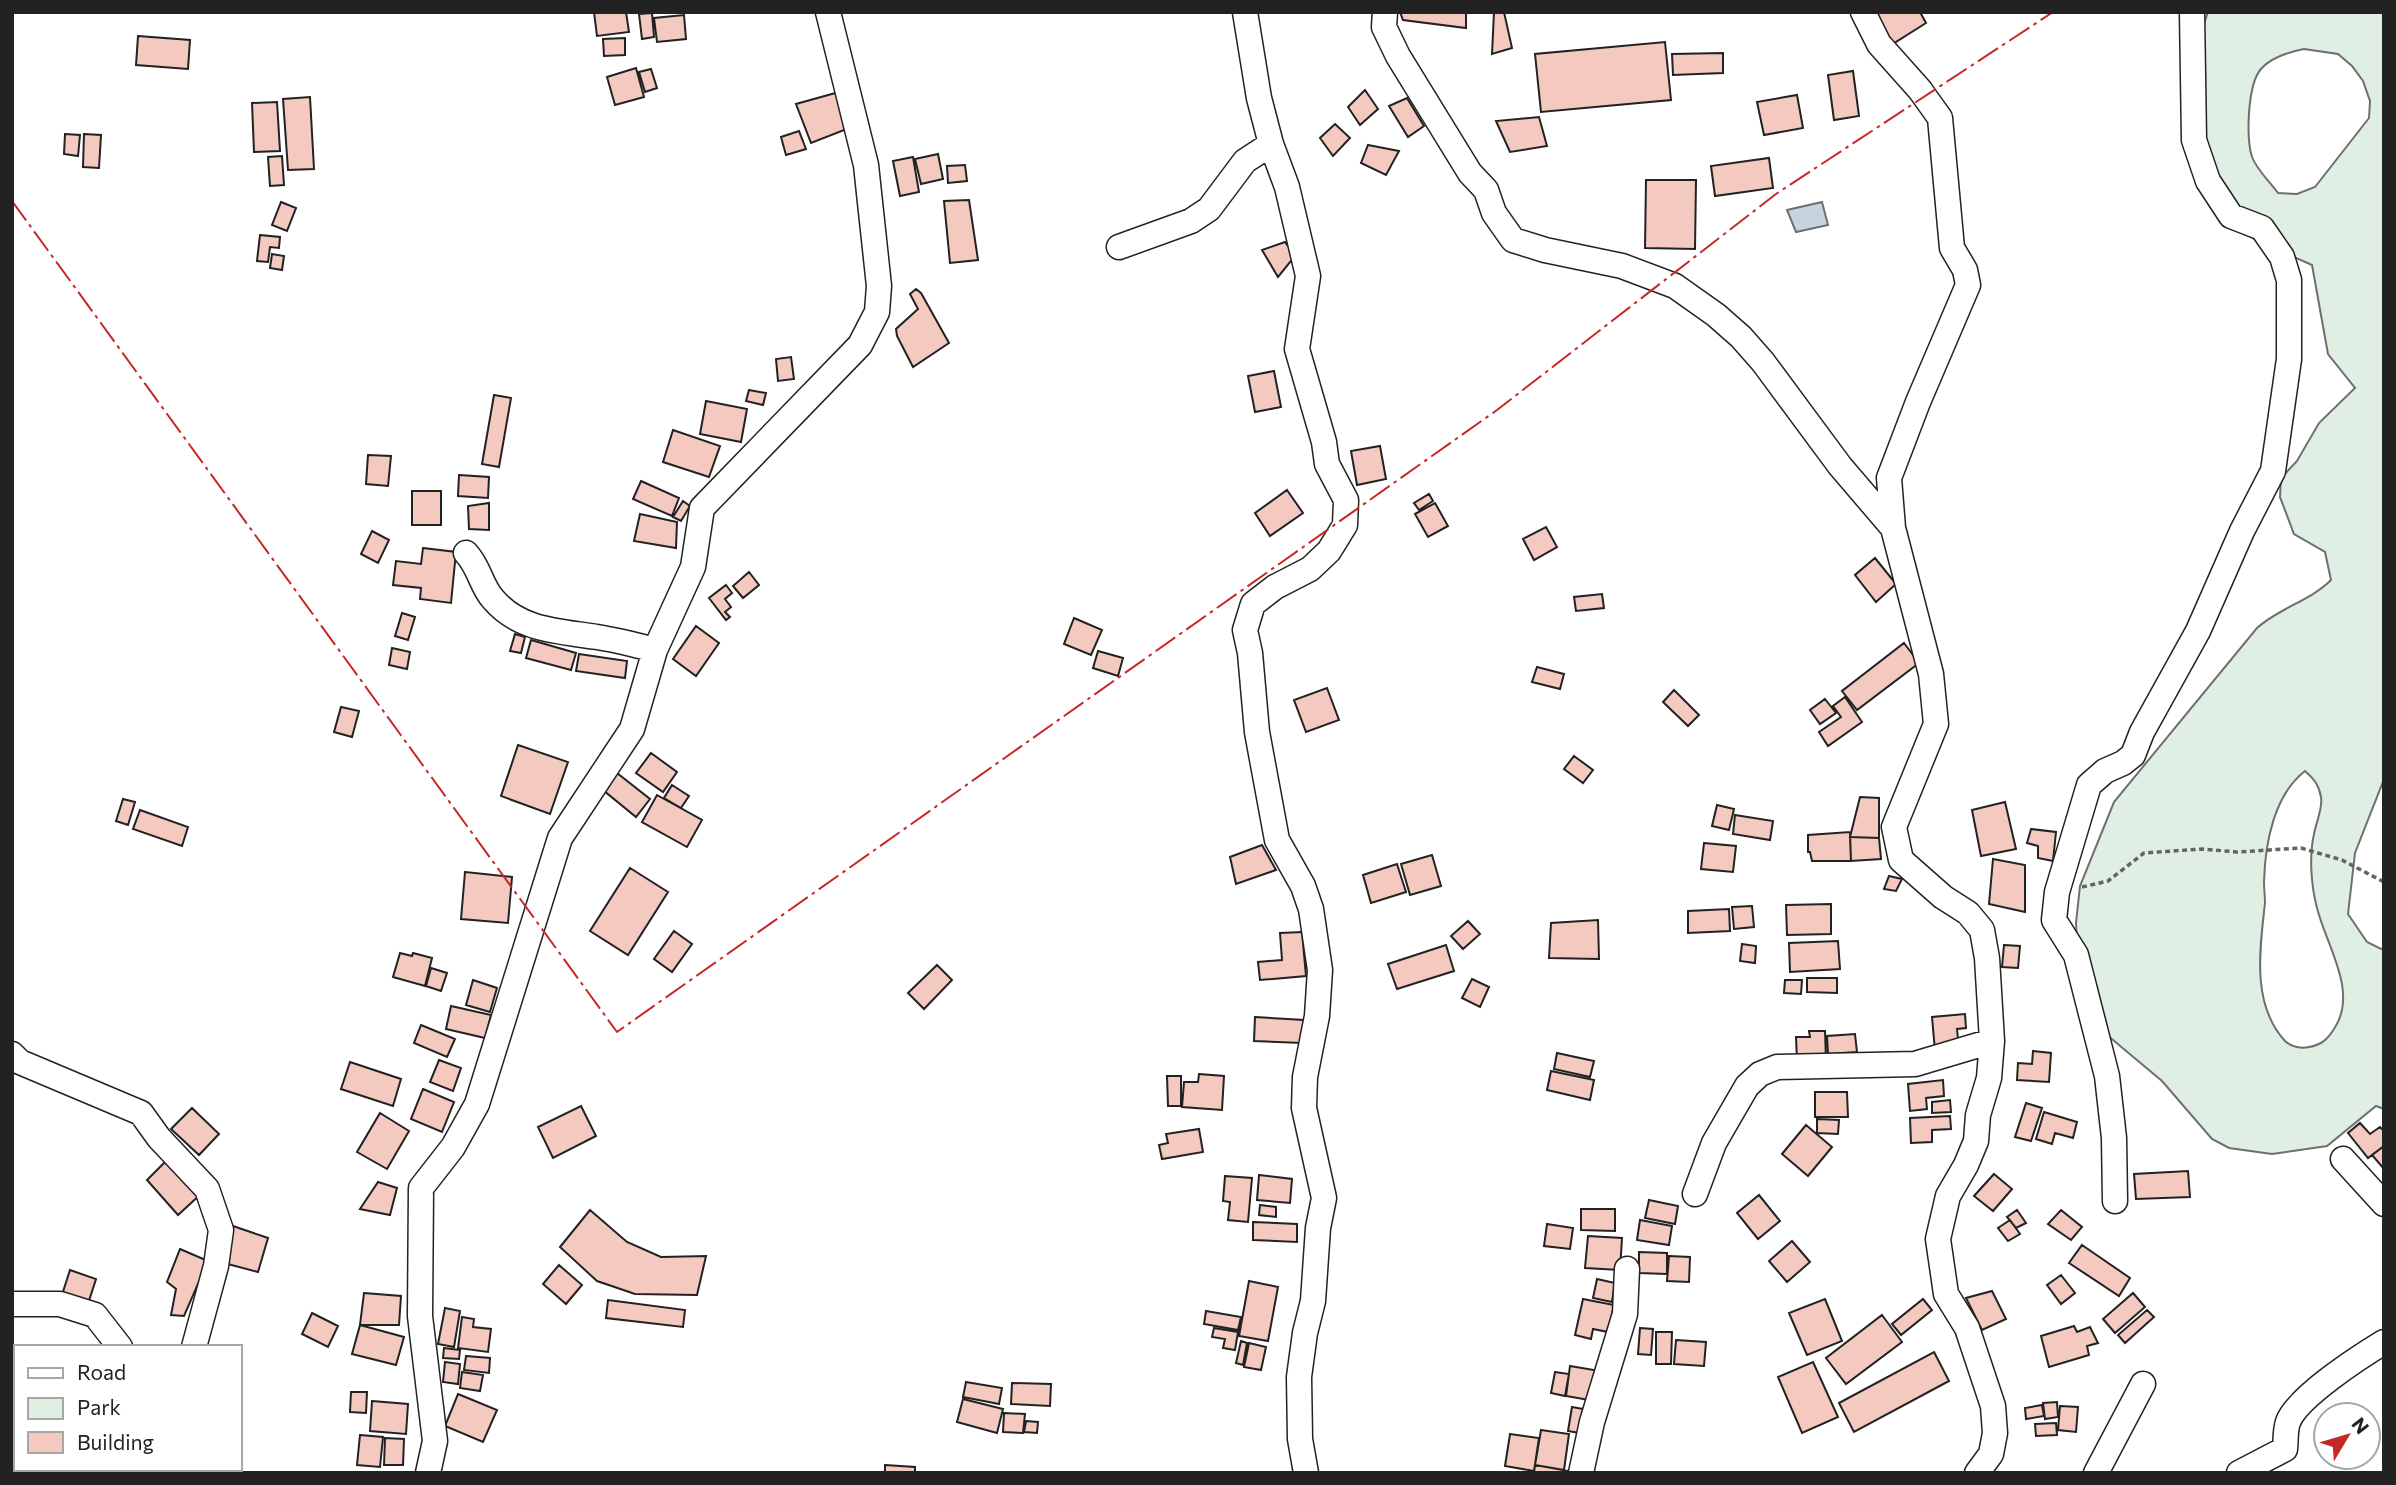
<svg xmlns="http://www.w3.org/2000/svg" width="2396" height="1485" font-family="Commissioner,sans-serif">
<rect width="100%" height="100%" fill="#fff"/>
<!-- green -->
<path fill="#e0efe3" stroke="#6f6f6f" stroke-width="2" fill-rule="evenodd" d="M2208 12H2384V779L2355 853 2348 914 2367 942 2381 949 2384 948V1109L2376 1106 2327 1146 2272 1154 2229 1148 2212 1139 2162 1081 2107 1035 2077 942 2076 923 2080 886 2114 802 2257 628C2279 608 2310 601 2331 580L2325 552 2294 534 2280 497 2281 478 2297 461 2319 423 2355 388 2328 354 2312 265 2258 241 2235 228 2199 165 2197 44ZM2304 49 2338 54 2352 66 2363 81 2370 101 2369 118 2315 187 2297 194 2278 193C2270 182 2257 170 2252 157 2246 138 2248 93 2257 75 2265 59 2289 52 2304 49ZM2305 771C2314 779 2319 785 2321 797 2323 809 2316 822 2314 834 2309 856 2311 885 2317 908 2326 945 2359 992 2334 1029 2327 1040 2321 1045 2309 1047 2302 1049 2291 1047 2285 1041 2251 1004 2260 948 2265 903 2265 896 2264 889 2264 882 2265 843 2274 795 2305 771Z"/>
<!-- water -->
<path fill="#c7d3dd" stroke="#6f6f6f" stroke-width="2" d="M1822 202 1828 225 1796 232 1787 210Z"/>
<!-- building -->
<path fill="#f3c9c0" stroke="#222" stroke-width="2" d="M594 12H626L629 32 597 36Z
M1400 12H1466V28L1403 20Z
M1494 12H1504L1512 48 1492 54Z
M1871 12H1920L1926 23 1891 45Z
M652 13 654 37 642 39 639 14Z
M684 15 686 39 657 42 654 18Z
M138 36 190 40 188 69 136 65Z
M625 38V55L604 56 603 39Z
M1665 42 1671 100 1541 112 1535 54Z
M1723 53V73L1673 75 1672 54Z
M636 68 644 97 615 105 607 77Z
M651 69 657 88 645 92 639 72Z
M1853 71 1859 116 1834 120 1828 75Z
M1365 90 1378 109 1360 125 1348 107Z
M839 92 852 127 811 143 796 104Z
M1797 95 1803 128 1764 135 1757 102Z
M310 97 314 169 288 170 283 99Z
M1407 98 1424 126 1408 137 1389 106Z
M277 102 280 151 254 152 252 103Z
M1539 117 1547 146 1510 152 1496 121Z
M1335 124 1350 138 1333 156 1320 138Z
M799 131 806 149 786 155 781 137Z
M65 134 80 135 78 156 64 154Z
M84 134 101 135 99 168 83 167Z
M1368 145 1399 151 1386 175 1361 163Z
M938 154 943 179 921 184 915 159Z
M282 156 284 185 270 186 268 157Z
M913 157 919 192 900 196 893 161Z
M1769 158 1773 188 1715 196 1711 166Z
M965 165 967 181 948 183 947 166Z
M1646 180H1696L1695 249 1645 248Z
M969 200 978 260 950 263 944 201Z
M281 202 296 208 287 231 272 225Z
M260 235 280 237 279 248 270 247 268 262 257 261Z
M1285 242 1295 256 1278 277 1262 250Z
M272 254 284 256 282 270 270 268Z
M916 289 921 293 949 343 913 367 897 336 896 329 918 309 910 294Z
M791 357 794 379 778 381 776 359Z
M1274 371 1281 407 1255 412 1248 376Z
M749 390 766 393 763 405 746 401Z
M494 395 511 398 499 467 482 464Z
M706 401 747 409 741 442 700 434Z
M673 430 720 446 709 477 663 462Z
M1380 446 1386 479 1357 485 1351 451Z
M368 455 391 456 388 486 366 484Z
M459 475 489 477 488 498 458 496Z
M641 481 679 498 672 516 633 499Z
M1287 490 1303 513 1270 536 1255 513Z
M412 491H441V525H412Z
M1429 494 1433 501 1419 510 1414 503Z
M683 501 690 506 681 521 673 517Z
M489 503V530L469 529 468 506Z
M1435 503 1448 526 1428 537 1415 514Z
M640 514 677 522 676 548 634 541Z
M1546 527 1557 547 1534 560 1523 539Z
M372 531 389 540 378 563 361 554Z
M423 548 456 552 451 603 420 599 421 588 393 585 396 561 421 564Z
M1875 558 1896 584 1876 602 1855 575Z
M749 572 759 585 743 598 733 586Z
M726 585 732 593 725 599 731 607 725 612 730 617 726 620 709 598Z
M1602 594 1604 608 1576 611 1574 597Z
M402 613 415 617 408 640 395 636Z
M1074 618 1102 630 1091 655 1064 644Z
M696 626 719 643 696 676 673 659Z
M515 634 525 637 521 653 510 651Z
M531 640 576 653 571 670 526 658Z
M1904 643 1919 663 1857 710 1842 691Z
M392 648 410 652 407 669 389 665Z
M1098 651 1123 658 1118 676 1093 668Z
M579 654 627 661 625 678 576 671Z
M1537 667 1564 674 1560 689 1532 682Z
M1327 688 1339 720 1306 732 1294 700Z
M1674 690 1699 715 1688 726 1663 702Z
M1845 697 1862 722 1828 746 1819 732 1841 717 1833 706Z
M1825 699 1836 713 1820 724 1810 710Z
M341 707 359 711 352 737 334 732Z
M518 745 568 762 550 814 501 796Z
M651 753 677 772 663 792 636 773Z
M1574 756 1593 770 1583 783 1564 769Z
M617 773 650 799 636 817 603 790Z
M672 785 689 796 681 808 664 798Z
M657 795 702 820 687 847 642 822Z
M1860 797 1879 798V838L1850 837Z
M123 799 135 802 128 825 116 821Z
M2005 802 2016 849 1981 856 1972 810Z
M1717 805 1734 809 1729 830 1712 826Z
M140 810 188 827 182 846 133 829Z
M1735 815 1773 821 1770 840 1733 834Z
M2031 829 2056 832 2053 861 2038 858V846L2027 843Z
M1850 832 1851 861H1812L1810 852H1808V835Z
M1850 837 1879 838 1881 859 1851 861Z
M1704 843 1736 846 1733 872 1701 869Z
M1262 845 1276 870 1236 884 1230 857Z
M1432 855 1441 886 1410 895 1401 864Z
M1993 859 2025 865V912L1989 904Z
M1397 864 1406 892 1371 903 1363 875Z
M630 868 668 892 628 955 590 931Z
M465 872 512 877 508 923 461 919Z
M1889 876 1902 879 1896 891 1884 889Z
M1831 904V934L1787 935 1786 905Z
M1752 906 1754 927 1734 929 1732 907Z
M1729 909 1730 931 1688 933V911Z
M1598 920 1599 959 1549 958 1551 923Z
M1468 921 1480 934 1463 949 1451 936Z
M674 931 692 944 672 972 654 959Z
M1302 932 1306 976 1260 980 1258 962 1282 960 1280 933Z
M1838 941 1840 969 1790 972 1789 943Z
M1742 944 1756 946 1755 963 1740 961Z
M1446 945 1454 971 1397 989 1388 964Z
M2004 945 2020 946 2018 968 2002 967Z
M400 953 412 956 413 953 432 958 425 986 393 977Z
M937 965 952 980 924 1009 908 993Z
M431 968 447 973 441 991 426 986Z
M1807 978H1837V993L1807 992Z
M1472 979 1489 987 1480 1007 1462 998Z
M473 980 497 988 490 1012 466 1005Z
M1785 980H1802L1801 994 1784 993Z
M451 1006 491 1015 485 1038 446 1029Z
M1965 1014 1966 1028 1957 1029 1959 1049 1935 1051 1932 1017Z
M1255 1017 1304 1020 1303 1043 1254 1041Z
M421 1025 455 1039 447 1057 414 1043Z
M1809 1031H1825L1826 1060 1797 1061 1796 1037H1810Z
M1855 1034 1857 1052 1828 1054 1827 1036Z
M2033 1051 2051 1053 2049 1082 2017 1080 2018 1063 2032 1064Z
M1557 1053 1594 1061 1590 1077 1554 1069Z
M439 1060 461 1068 453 1091 430 1082Z
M350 1062 401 1079 393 1106 341 1089Z
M1551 1071 1594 1080 1590 1100 1547 1090Z
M1199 1074 1224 1076 1222 1110 1182 1107 1184 1082H1198Z
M1167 1076H1181V1106H1168Z
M1943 1080 1944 1096 1926 1098 1927 1109 1910 1111 1908 1084Z
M423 1089 454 1102 442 1132 411 1119Z
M1815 1092H1847L1848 1117H1815Z
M1950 1100 1951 1112 1932 1113V1102Z
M2026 1103 2042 1108 2031 1141 2015 1137Z
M581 1106 596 1136 553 1158 538 1127Z
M192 1108 219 1134 199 1155 171 1129Z
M2044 1112 2077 1122 2073 1138 2055 1133 2052 1144 2036 1139Z
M380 1113 409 1131 387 1169 357 1152Z
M1950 1116 1951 1129 1932 1130V1142L1911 1143 1910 1118Z
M1817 1119 1839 1120 1838 1134 1817 1133Z
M2360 1123 2370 1134 2380 1127 2384 1131V1146L2368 1158 2348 1133Z
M1806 1125 1832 1147 1808 1176 1782 1154Z
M1199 1129 1203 1152 1162 1159 1159 1145 1168 1143 1166 1134Z
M2384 1146V1169L2372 1155Z
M169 1158 202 1193 178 1215 147 1180Z
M2188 1171 2190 1197 2136 1199 2134 1174Z
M1994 1174 2012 1189 1993 1211 1974 1196Z
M1259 1175 1292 1179 1290 1203 1257 1200Z
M1225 1176 1252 1178 1248 1222 1228 1220 1230 1202 1223 1201Z
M378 1182 397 1188 390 1215 360 1209Z
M1759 1195 1780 1221 1758 1239 1737 1213Z
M1649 1200 1678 1206 1675 1224 1645 1218Z
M1260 1205 1276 1207V1217L1259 1215Z
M1581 1209H1615V1231L1581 1230Z
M590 1210 627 1242 661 1257 706 1256 697 1295 635 1294 597 1281 560 1247Z
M2017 1210 2026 1223 2016 1228 2007 1217Z
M2061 1210 2082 1227 2071 1240 2048 1224Z
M1640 1220 1672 1226 1669 1245 1637 1240Z
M2010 1220 2020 1234 2008 1241 1998 1228Z
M1253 1222 1297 1224V1242L1253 1240Z
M1547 1224 1573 1228 1570 1249 1544 1246Z
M233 1226 268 1238 258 1272 224 1263Z
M1588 1236 1622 1238 1620 1270 1585 1268Z
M1792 1241 1810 1262 1787 1282 1769 1261Z
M2082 1245 2130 1278 2119 1296 2069 1263Z
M180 1249 208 1261 184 1316 171 1315 176 1289 167 1282Z
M1639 1252 1667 1253V1274L1639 1273Z
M1669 1256 1690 1257 1689 1282 1667 1281Z
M559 1265 582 1285 566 1304 543 1284Z
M70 1270 96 1279 86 1310 60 1301Z
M2061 1275 2075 1293 2061 1304 2047 1285Z
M1597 1279 1615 1283 1612 1302 1593 1298Z
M1249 1281 1278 1287 1268 1341 1239 1336Z
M1992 1291 2006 1319 1982 1330 1966 1298Z
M364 1293 401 1296 399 1325H360Z
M2133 1293 2145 1307 2115 1333 2103 1319Z
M1583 1299 1614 1305 1608 1332 1593 1329 1591 1339 1575 1335Z
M1825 1299 1842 1341 1807 1355 1789 1313Z
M1923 1299 1932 1310 1901 1335 1892 1324Z
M608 1300 685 1310 683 1327 606 1318Z
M445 1308 460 1311 454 1347 438 1344Z
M2147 1310 2154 1317 2125 1343 2118 1335Z
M1206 1311 1241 1317 1238 1330 1204 1324Z
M312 1313 338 1326 328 1347 302 1334Z
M1882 1315 1902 1342 1846 1384 1826 1358Z
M462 1317 474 1319 473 1327 491 1329 488 1352 458 1348Z
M360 1325 404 1337 396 1365 352 1354Z
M2074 1326 2077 1332 2090 1327 2098 1343 2087 1346 2089 1355 2049 1367 2041 1336Z
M1214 1328 1238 1332 1235 1350 1223 1348 1225 1339 1212 1337Z
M1640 1328 1653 1329 1651 1355 1638 1354Z
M1656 1332H1672L1671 1364H1656Z
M1676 1340 1706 1342 1704 1366 1674 1364Z
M1241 1341 1247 1343 1243 1365 1236 1363Z
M1249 1343 1266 1347 1261 1370 1244 1367Z
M444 1348 460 1350 459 1359 443 1358Z
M1934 1352 1949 1381 1854 1432 1839 1403Z
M466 1356 490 1358 489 1373 464 1370Z
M445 1362 460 1364 458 1384 443 1382Z
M1813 1362 1838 1417 1802 1433 1778 1377Z
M1570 1366 1600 1371 1595 1401 1566 1396Z
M462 1372 483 1375 480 1391 460 1388Z
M1555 1372 1569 1374 1565 1396 1551 1393Z
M966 1382 1002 1388 999 1404 963 1397Z
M1012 1383 1051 1384 1050 1406 1011 1404Z
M351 1392H367L366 1413 350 1412Z
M458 1394 497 1410 483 1442 445 1426Z
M963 1399 1003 1409 997 1433 957 1422Z
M372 1401 408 1404 406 1434 370 1431Z
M2057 1402 2058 1417 2045 1419 2043 1403Z
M2042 1405 2044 1416 2026 1419 2025 1408Z
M2060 1406 2078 1407 2076 1432 2058 1430Z
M1572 1407 1589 1410 1585 1434 1568 1431Z
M1004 1413 1025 1414 1023 1433 1003 1432Z
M1026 1421 1038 1422 1037 1433 1024 1432Z
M2056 1423 2057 1435 2036 1436 2035 1424Z
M1541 1430 1569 1434 1564 1470 1535 1465Z
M1510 1434 1539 1438 1534 1471 1505 1466Z
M360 1435 383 1437 380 1467 357 1465Z
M385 1438 404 1439 403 1465H384Z
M885 1465 915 1467V1473H885Z
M1535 1465 1569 1471V1473H1534Z"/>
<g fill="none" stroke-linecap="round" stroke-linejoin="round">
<!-- minor casing -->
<g stroke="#222" stroke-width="27">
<path id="minor" d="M1245 12 1259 98 1271 144 1287 187 1308 276 1297 349 1324 442 1327 464 1346 500 1345 525 1329 551 1310 569 1275 587 1253 604 1245 630 1250 653 1257 732 1277 840 1303 886 1311 909 1320 970 1317 1016 1305 1077 1304 1108 1324 1198 1318 1228 1313 1301 1305 1333 1299 1377 1300 1439 1306 1473
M1385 12 1384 27 1398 56 1470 173 1486 190 1494 213 1513 240 1545 250 1622 266 1675 286 1716 315 1741 337 1763 362 1840 466 1893 528
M1863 12 1879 44 1920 90 1940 118 1952 248 1965 270 1968 285 1918 402 1889 478 1893 528 1931 674 1936 724 1894 827 1901 860 1943 897 1968 913 1982 930 1987 958 1992 1041 1989 1078 1978 1115 1976 1141 1966 1165 1948 1196 1938 1239 1946 1294 1967 1328 1993 1406 1995 1433 1991 1454 1977 1473
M1119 247 1191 221 1209 209 1245 161 1271 144
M466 553C480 568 481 586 493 599 520 631 559 631 597 637 616 640 636 645 655 650
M12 1054 20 1062 141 1113 159 1138 207 1189 221 1230 216 1266 194 1347
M2343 1159 2384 1204
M1695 1194 1714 1143 1747 1086 1760 1074 1777 1067 1915 1064 1992 1041
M2115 1201 2114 1138 2107 1076 2076 955 2054 920 2057 892 2089 785 2105 771 2123 763 2133 755 2142 732 2198 631 2242 531 2273 471 2289 359V280L2282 257 2262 228 2231 216 2208 181 2194 140 2192 12
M12 1304H60L95 1315 120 1347
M196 1469V1473
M428 1473 435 1441 420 1316 421 1188 453 1147 477 1104 560 838 632 729 655 650 693 567 702 508 860 345 877 312 879 286 866 165 828 12
M1581 1473 1592 1422 1625 1314 1627 1269
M2096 1473 2143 1384
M2239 1473 2285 1449C2286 1441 2285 1430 2288 1422 2297 1397 2361 1356 2384 1342"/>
</g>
<!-- path -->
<path stroke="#646464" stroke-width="3.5" stroke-dasharray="5 3.5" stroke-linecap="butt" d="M2082 887 2108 881 2144 853 2202 849 2237 852 2301 848 2342 860 2384 882"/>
<!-- minor -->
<use href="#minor" stroke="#fff" stroke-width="24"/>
<!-- power -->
<path stroke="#c62828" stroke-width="2" stroke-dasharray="24 5 3.5 5" stroke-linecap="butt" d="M12 201 617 1032 1497 410 1776 194 2053 12"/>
</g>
<!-- border -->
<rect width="2396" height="1485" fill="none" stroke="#222222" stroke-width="28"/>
<!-- legend -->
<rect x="14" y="1345" width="228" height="126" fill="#ffffff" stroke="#a7a7a7" stroke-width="2"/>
<rect x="28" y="1368" width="35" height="10" fill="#ffffff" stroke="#a7a7a7" stroke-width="2"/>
<text x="77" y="1380" font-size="21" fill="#222222">Road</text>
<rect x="28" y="1398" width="35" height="21" fill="#e0efe3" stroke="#a7a7a7" stroke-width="2"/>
<text x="77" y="1415" font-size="21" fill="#222222">Park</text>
<rect x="28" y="1432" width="35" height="21" fill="#f3c9c0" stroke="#a7a7a7" stroke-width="2"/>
<text x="77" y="1450" font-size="21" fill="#222222">Building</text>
<!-- north arrow -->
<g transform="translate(2347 1436) rotate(52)"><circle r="33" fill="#ffffff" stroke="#a7a7a7" stroke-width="2"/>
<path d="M0-5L12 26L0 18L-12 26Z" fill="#c62828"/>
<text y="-10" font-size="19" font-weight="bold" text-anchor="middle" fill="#222222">N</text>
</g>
</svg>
